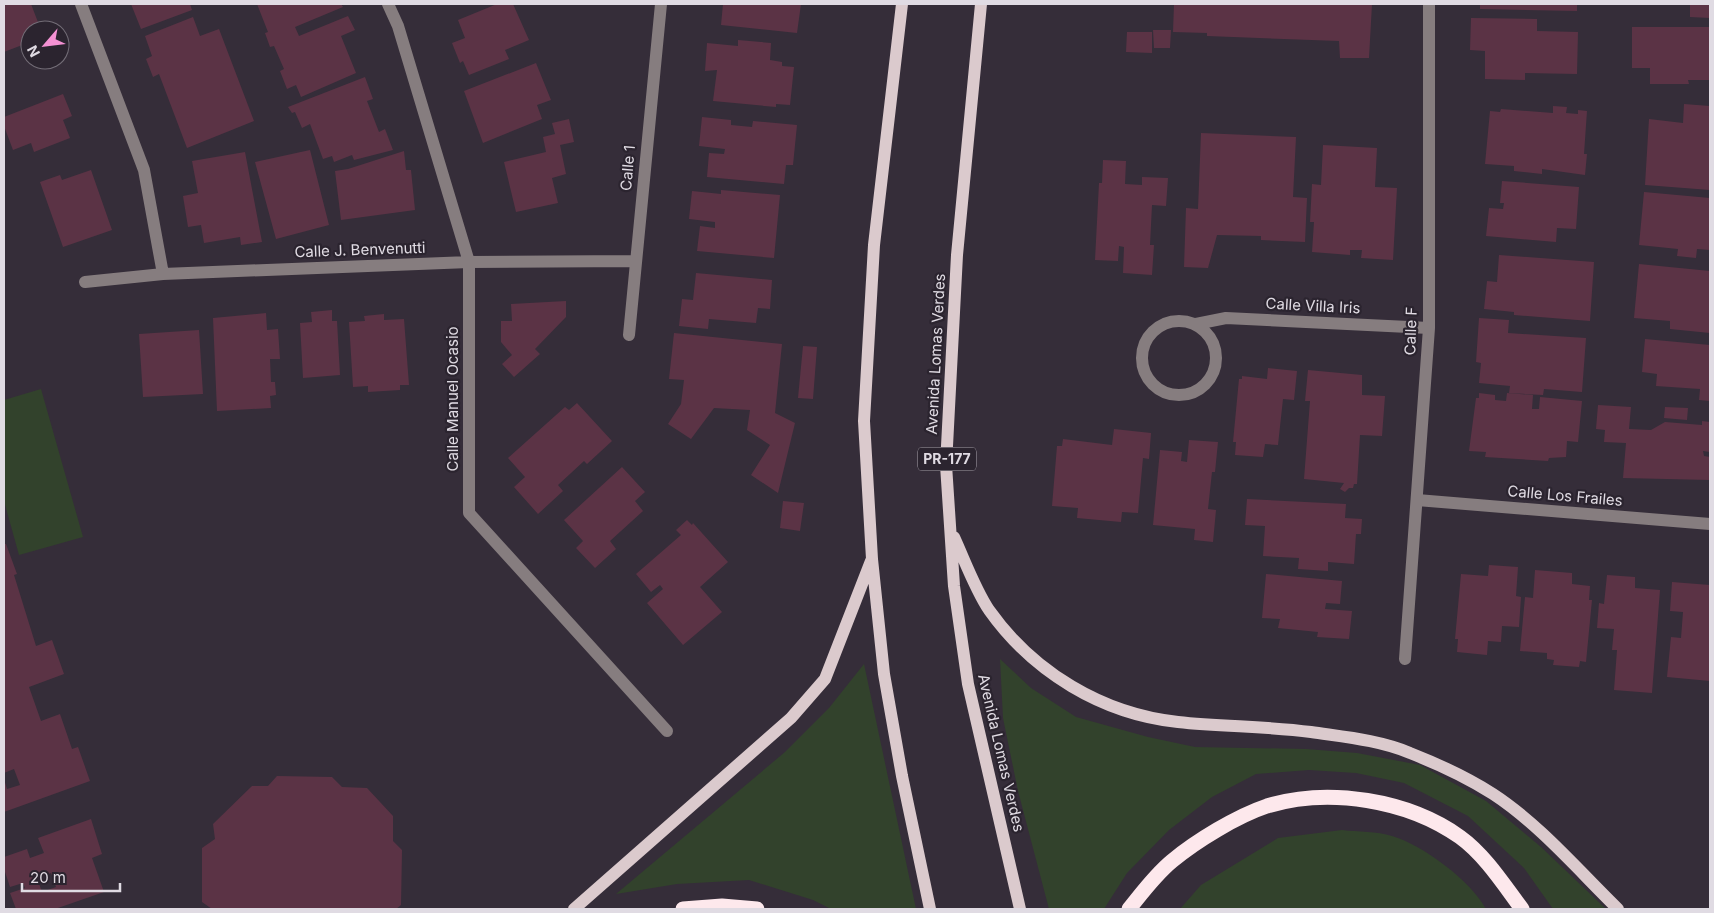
<svg xmlns="http://www.w3.org/2000/svg" width="1714" height="913" font-family="Inter,sans-serif">
<rect width="100%" height="100%" fill="#352d39"/>
<!-- green -->
<path fill="#32422c" d="M41 389 83 537 19 555 4 501V400Z
M1000 659 1031 688 1076 717 1148 737 1195 747 1306 749 1357 753 1420 765 1486 801 1541 847 1606 909H1553L1524 868 1468 816 1404 783 1356 773 1309 770 1256 774 1212 797 1169 830 1127 873 1104 909H1049L1018 791 1003 718Z
M864 664 916 909H831L813 900 749 880 677 884 616 894 785 752 829 708Z
M1342 830C1358 832 1377 831 1392 836 1423 845 1471 881 1486 909H1180L1201 885 1278 838Z"/>
<!-- building -->
<path fill="#5b3345" fill-rule="evenodd" d="M4 4H31L41 30H30V42L4 52Z
M131 4H190L192 10 141 29Z
M257 4H341L343 7 295 27 299 36 348 16 355 30 341 36 356 73 301 97 296 85 287 89 280 71 284 69 274 46 270 47 265 33 268 32Z
M497 4H513L529 40 505 50 509 59 469 75 463 61 460 63 452 43 465 38 458 20Z
M723 4H801L797 33 721 25Z
M1174 4H1372L1369 58H1340L1339 41 1207 36V33L1173 32Z
M1480 4H1577V11L1480 9Z
M1690 4H1710V18L1690 17Z
M193 17 200 36 219 29 254 121 187 148 159 74 153 77 146 59 152 56 145 36Z
M1471 18 1537 19V31L1578 32 1577 74 1525 73V80L1485 79V51L1470 50Z
M1632 27H1710V80H1688L1689 84H1650V68H1632Z
M1153 30H1171L1170 48H1154Z
M1127 32H1152V53L1126 52Z
M738 40 771 43 770 60 782 62V66L794 67 790 105 776 104V107L713 101 717 70 705 71 707 43 738 46Z
M536 63 551 100 537 105 542 119 483 143 464 91Z
M365 77 373 99 367 101 379 132 385 129 393 150 354 160 352 155 334 162 332 156 323 159 310 124 302 128 295 112 292 113 288 107Z
M63 94 72 116 63 120 70 138 34 152 31 143 13 150 4 126V117Z
M1684 104 1710 106V190L1645 185 1649 119 1683 123Z
M1553 106 1567 107 1566 113 1578 114V110L1587 111 1584 154H1587L1585 175 1542 169V174L1514 171V166L1485 164 1490 111 1500 112 1501 109 1553 113Z
M702 117 731 120V125L752 127 753 121 797 125 793 165H786L784 184 707 177 709 153 724 154 725 149 699 146Z
M569 119 574 142 560 145 566 174 552 178 558 203 516 212 504 162 546 152 543 137 555 134 552 123Z
M1201 133 1296 137 1293 197 1307 198 1305 242 1261 240V236L1217 235 1208 268 1184 267 1186 208 1198 209Z
M1323 145 1377 148 1375 187 1397 188 1393 260 1361 258 1362 250H1350V255L1312 252 1314 222H1310L1312 184 1321 185Z
M310 150 329 225 276 239 255 162Z
M404 151 406 170H411L415 210 341 220 335 171 348 169Z
M245 152 262 242 241 245 240 237 204 243 201 225 188 227 183 196 198 193 192 161Z
M1103 160 1126 161 1125 184 1142 185V177L1168 178 1166 206 1152 205 1150 245H1154L1152 275 1123 273 1124 247 1119 246 1118 261 1095 260 1099 183H1102Z
M91 170 112 230 63 247 40 182 60 175 62 180Z
M1502 181 1579 187 1576 229 1557 228 1556 242 1486 236 1489 208 1503 209 1504 203H1500Z
M721 190 780 195 774 258 697 251 700 226 715 228V222L689 219 692 191 721 194Z
M1644 192 1710 198V250L1697 249 1696 258 1677 256 1678 249 1639 245Z
M1499 255 1594 262 1590 321 1514 315V312L1484 309 1487 281 1497 282Z
M1639 264 1710 271V333L1670 329V321L1634 318Z
M696 273 772 280 770 309 758 308 756 323 709 319 708 329 679 326 682 299 693 300Z
M566 301V317L535 349 540 354 514 377 502 364 512 355 501 342V321H512L511 304Z
M332 310V321H337L340 375 303 378 300 323 312 322 311 312Z
M266 313 267 330 278 329 280 359H270L271 382H275L276 395 270 396 271 408 217 411 213 318Z
M384 314V320L404 319 409 385H400V390L368 392V386L353 387 349 322 365 321 364 316Z
M1479 318 1509 320 1508 333 1586 338 1582 392 1544 389 1543 395 1509 393 1510 386 1479 383 1481 363 1476 362Z
M199 330 203 394 143 397 139 334Z
M674 333 782 344 775 413 795 423 778 493 751 475 770 445 747 430 750 410 714 408 691 439 668 424 681 404 684 380 669 379Z
M1645 339 1710 345V401L1699 400 1700 389 1656 386 1657 374 1642 372Z
M803 346 817 347 813 399 798 398Z
M1268 368 1297 371 1294 400 1283 399 1278 445 1265 444 1263 457 1235 455 1236 442H1233L1239 379H1242V376L1267 379Z
M1308 370 1362 375V395L1385 396 1382 436 1360 435 1357 484H1354L1353 488H1349L1345 492 1340 489 1344 483 1304 479 1310 401H1305Z
M1479 393 1495 395V400L1506 401 1507 393 1533 395 1532 409H1539L1540 397 1582 401 1578 442 1567 441 1566 457 1549 458 1548 461 1485 457 1486 452 1469 451 1476 398H1479Z
M577 403 612 441 587 464 584 461 558 485 563 491 538 514 514 487 525 477 508 458 565 407 569 410Z
M1598 405 1631 407 1629 429 1651 430 1665 422 1702 425V421L1710 422V452L1703 451 1704 456 1710 457V480L1623 478 1626 443 1604 442 1605 430 1596 429Z
M1665 407 1688 408 1687 420 1664 418Z
M1114 429 1151 433 1149 459 1143 458 1138 513 1122 512 1121 522 1077 518 1078 508 1052 506 1057 446H1062L1063 439 1112 445Z
M1189 440 1218 442 1215 472H1212L1208 509 1216 510 1213 542 1194 540 1195 529 1153 525 1160 450 1182 452 1181 461 1187 462Z
M622 467 645 492 635 501 643 511 610 541 616 549 595 568 576 548 583 541 564 520Z
M1247 499 1346 504 1345 518 1362 519 1361 534H1356L1354 564 1328 562V571L1298 569 1299 558 1263 556 1265 526 1245 525Z
M783 501 804 503 800 531 780 528Z
M687 520 692 525 693 523 728 562 700 587 722 612 683 645 647 603 663 589 660 585 651 592 636 574 681 535 676 530Z
M4 544H6L17 574 14 575 36 646 52 640 64 674 29 687 41 721 60 714 72 749 78 747 90 781 4 812V779L7 789 20 785 14 769 4 773Z
M1489 565 1518 567 1516 596 1521 597 1519 627 1502 626 1501 642 1488 641 1487 655 1457 652 1458 639H1455L1461 574 1488 576Z
M1535 570 1572 573V584L1590 586 1589 600H1592L1586 662 1580 661 1579 667 1553 665 1554 660 1547 659V653L1520 651 1525 597 1533 598Z
M1266 574 1342 581 1340 604 1326 603 1325 609 1352 611 1349 639 1317 637 1318 632 1278 628 1280 619 1262 618Z
M1607 575 1635 577V588L1660 590 1652 693 1614 690 1617 650H1612L1614 629 1597 628 1599 603 1604 604Z
M1672 582 1710 585V681L1667 677 1671 637 1681 638 1683 612 1670 611Z
M277 776 332 777 342 787 367 788 393 816V841L402 850 401 905 396 909H212L202 902V848L215 839 213 824 252 786H268Z
M91 819 102 854 92 858 104 892 55 909H16L10 893 25 888 23 883 10 887 4 869V857L27 849 30 858 44 853 38 838ZM51 873 56 887 42 892 37 878Z"/>
<g fill="none" stroke-linecap="round" stroke-linejoin="round">
<!-- minor -->
<path stroke="#867d7f" stroke-width="12" d="M81 4 144 170 163 274
M388 4 398 26 469 262V513L667 731
M85 282 163 274 469 262 636 261
M1142 358a37 37 0 1 1 74 0a37 37 0 1 1-74 0Z
M1196 324 1226 318 1429 328
M629 335 661 4
M1417 500 1710 524
M1405 659 1429 328V4"/>
<!-- major -->
<path stroke="#dbcacd" stroke-width="12" d="M902 4 874 245 864 421 872 559 884 674 902 776 930 909
M981 4 957 255 946 465 954 586 968 684 1020 909
M954 537C965 561 975 589 989 610 1033 672 1102 714 1178 722 1223 727 1267 726 1311 732 1344 737 1379 740 1410 753 1438 764 1468 778 1493 794 1539 824 1579 871 1618 909
M574 909 791 718 825 679 871 561"/>
<!-- highway -->
<path stroke="#fde8ec" stroke-width="15" d="M683 909 722 906 757 909
M1129 909C1142 893 1155 875 1172 861 1196 841 1237 816 1267 806 1329 787 1408 800 1460 837 1485 855 1504 885 1522 909"/>
</g>
<g text-anchor="middle" stroke-width="4.5" stroke-linejoin="round" paint-order="stroke">
<!-- shield labels -->
<rect fill="#2b242f" stroke="#aaa4ad" stroke-width="1" x="918" y="447.5" width="58" height="23" rx="4"/>
<g font-size="14" font-weight="bold" fill="#e0dbe3">
<text x="947" y="464">PR-177</text>
</g>
<!-- street labels -->
<g font-size="15" fill="#e0dbe3" stroke="#2b242f">
<text transform="translate(628 168) rotate(-85)" y="5">Calle 1</text>
<text transform="translate(360 250) rotate(-2)" y="5">Calle J. Benvenutti</text>
<text transform="translate(1313 306) rotate(3)" y="5">Calle Villa Iris</text>
<text transform="translate(1411 331) rotate(-88)" y="5">Calle F</text>
<text transform="translate(936 354) rotate(-87)" y="5">Avenida Lomas Verdes</text>
<text transform="translate(453 399) rotate(-90)" y="5">Calle Manuel Ocasio</text>
<text transform="translate(1565 496) rotate(5)" y="5">Calle Los Frailes</text>
<text transform="translate(1001 753) rotate(77)" y="5">Avenida Lomas Verdes</text>
</g>
</g>
<!-- border -->
<rect width="1714" height="913" fill="none" stroke="#e0dbe3" stroke-width="10"/>
<!-- north arrow -->
<g transform="translate(45 45) rotate(242)"><circle r="24" fill="#2b242f" stroke="#736d77"/>
<path d="M0-4L9 19L0 12L-9 19Z" fill="#f491d3"/>
<text y="-8" font-size="14" font-weight="bold" text-anchor="middle" fill="#e0dbe3">N</text>
</g>
<!-- scale -->
<path d="M22 883v8h98v-8" fill="none" stroke="#e0dbe3" stroke-width="2.5"/>
<text x="30" y="883" font-size="15" fill="#e0dbe3" stroke="#2b242f" stroke-width="4" paint-order="stroke">20 m</text>
</svg>
